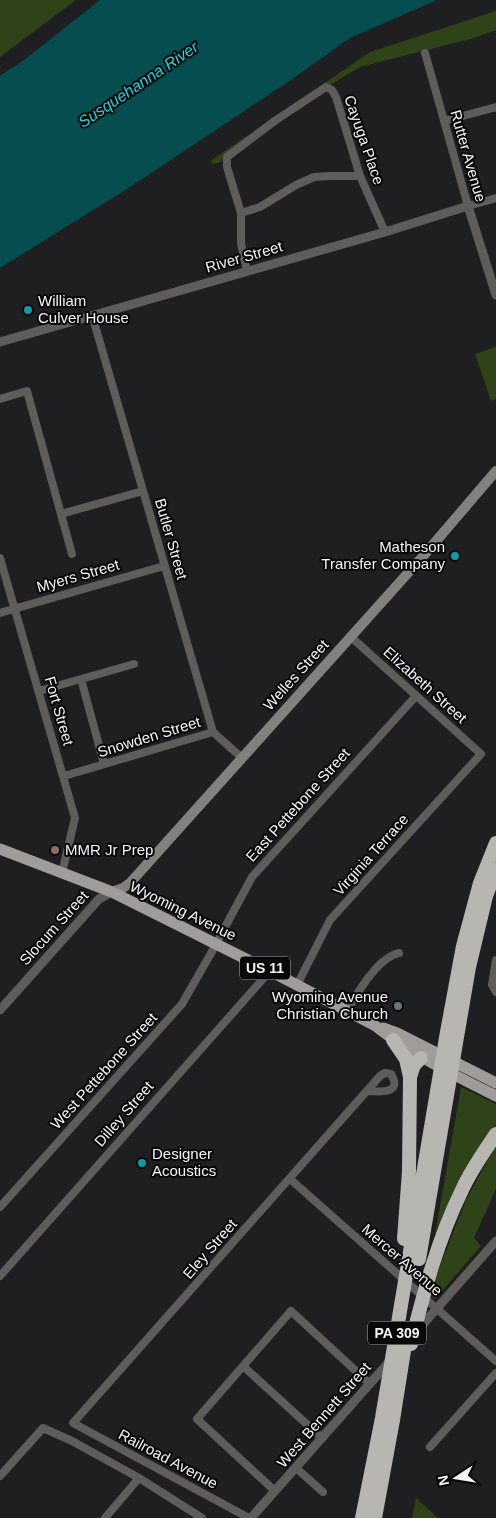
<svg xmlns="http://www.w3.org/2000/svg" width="496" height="1518" font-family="Arial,sans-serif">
<rect width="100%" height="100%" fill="#1f1e20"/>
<!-- green -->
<path fill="#2e4317" d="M0 0H76L0 57Z
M496 11V30L474 38 360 67 317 93 230 151 221 162 214 164 210 161 370 52Z
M496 347V399L491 401 475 354Z
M461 1087 496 1104V1127L434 1240Z
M496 1145V1189L474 1238 481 1246 435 1299 429 1294 466 1200Z
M416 1498 438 1518H412Z"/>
<!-- water -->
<path fill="#064d50" d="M100 0H437L350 38 288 82 127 189 0 268V76L24 60Z"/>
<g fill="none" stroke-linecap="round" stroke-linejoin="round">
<!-- minor -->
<path stroke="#5e5d5c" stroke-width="8" d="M425 53 468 206 496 198
M444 121 496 107
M241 213 260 207 296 185 314 177 330 176H360
M247 271 241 243V213L227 167V157L276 120 326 87 332 90 336 97 360 176 385 232
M92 315 213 732 242 758
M0 399 27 391 72 554
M61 514 143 491
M0 558 75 818 62 873
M0 613 164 566
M81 679 104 764
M39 691 134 664
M64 776 213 732
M496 960 492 985 496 992
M297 985 330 920 481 754 351 637
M347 1011C357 993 378 957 399 953
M290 1179 496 1361
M0 1207 182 1004 210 955 252 877 416 696
M0 1276 270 971
M243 1366 322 1438
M430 1447 496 1373
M296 1468 323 1492
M0 1476 43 1428 72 1441 139 1478 202 1518
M275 1491 197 1419 291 1311 370 1384
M105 1518 139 1478
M249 1518 73 1423 380 1076 385 1073 391 1074C403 1094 380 1092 367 1091"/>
<!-- tertiary -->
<path stroke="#5e5d5c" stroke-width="9" d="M0 342 385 232 468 206 496 295
M0 1010 99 899 112 892
M417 1331 496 1241
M251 1518 390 1361"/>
<!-- secondary -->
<path stroke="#83817f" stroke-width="10" d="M112 892 123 888 130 883 425 554 496 471"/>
<!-- primary -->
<path stroke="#9f9c9a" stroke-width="11" d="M0 849 112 892 270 971 374 1025C411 1054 454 1075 496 1096
M383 1028 397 1033 496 1083"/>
<!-- motorway -->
<path stroke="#b8b6b3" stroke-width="14" d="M393 1040 406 1059 410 1077
M404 1239 409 1171 410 1077 414 1065 421 1058
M419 1259 469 967 486 896 496 870
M411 1344C424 1291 438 1239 462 1190 471 1170 484 1152 496 1134
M362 1518 382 1418 447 1032 463 946 480 883 496 843
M375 1518 393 1420 407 1332"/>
</g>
<!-- markers -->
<g fill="#0f9aa8" stroke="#090809" stroke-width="2">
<circle cx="28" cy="310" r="5"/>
<circle cx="455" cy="556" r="5"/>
<circle cx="142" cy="1163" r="5"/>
</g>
<circle fill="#8d6e63" stroke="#090809" stroke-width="2" cx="55" cy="850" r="5"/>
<circle fill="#6b7280" stroke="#090809" stroke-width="2" cx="398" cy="1006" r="5"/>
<g text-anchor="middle" stroke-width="4" stroke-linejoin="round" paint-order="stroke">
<!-- shield labels -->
<g fill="#090809" stroke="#aeadaf" stroke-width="1">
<rect x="240" y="956.5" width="50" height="23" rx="4"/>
<rect x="368" y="1321.5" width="58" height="23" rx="4"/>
</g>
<g font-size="14" font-weight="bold" fill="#f5f4f6">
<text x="265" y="973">US 11</text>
<text x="397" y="1338">PA 309</text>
</g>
<!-- street labels -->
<g font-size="15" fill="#f5f4f6" stroke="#090809">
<text transform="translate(364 140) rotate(71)" y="5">Cayuga Place</text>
<text transform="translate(468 156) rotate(74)" y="5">Rutter Avenue</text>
<text transform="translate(244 257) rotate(-16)" y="5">River Street</text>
<text transform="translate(171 539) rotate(74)" y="5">Butler Street</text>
<text transform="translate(78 576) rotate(-16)" y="5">Myers Street</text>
<text transform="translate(296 675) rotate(-48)" y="5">Welles Street</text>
<text transform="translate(425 685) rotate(42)" y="5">Elizabeth Street</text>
<text transform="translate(59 711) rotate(74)" y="5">Fort Street</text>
<text transform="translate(149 737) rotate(-17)" y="5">Snowden Street</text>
<text transform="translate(298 805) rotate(-48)" y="5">East Pettebone Street</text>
<text transform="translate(371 855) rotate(-48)" y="5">Virginia Terrace</text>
<text transform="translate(183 911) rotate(26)" y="5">Wyoming Avenue</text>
<text transform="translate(54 928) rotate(-48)" y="5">Slocum Street</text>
<text transform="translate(104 1071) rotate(-48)" y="5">West Pettebone Street</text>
<text transform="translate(124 1114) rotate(-49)" y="5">Dilley Street</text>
<text transform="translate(210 1249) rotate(-49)" y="5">Eley Street</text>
<text transform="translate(402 1260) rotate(41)" y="5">Mercer Avenue</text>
<text transform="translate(324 1415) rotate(-49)" y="5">West Bennett Street</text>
<text transform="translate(168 1459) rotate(28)" y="5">Railroad Avenue</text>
</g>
<!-- poi labels -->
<g font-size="15" fill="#f5f4f6" stroke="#090809" text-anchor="start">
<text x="38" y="306">William<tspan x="38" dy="17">Culver House</tspan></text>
<text x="445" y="552" text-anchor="end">Matheson<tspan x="445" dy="17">Transfer Company</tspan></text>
<text x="65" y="855">MMR Jr Prep</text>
<text x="388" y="1002" text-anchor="end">Wyoming Avenue<tspan x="388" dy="17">Christian Church</tspan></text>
<text x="152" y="1159">Designer<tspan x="152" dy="17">Acoustics</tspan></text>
</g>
<!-- water labels -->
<g font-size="16" font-style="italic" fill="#16d8e1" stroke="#090809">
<text transform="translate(138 84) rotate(-34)" y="6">Susquehanna River</text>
</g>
</g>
<!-- north arrow -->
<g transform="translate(456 1478) rotate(258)" stroke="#090809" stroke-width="4" paint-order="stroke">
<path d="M0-4L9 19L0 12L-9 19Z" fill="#f5f4f6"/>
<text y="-8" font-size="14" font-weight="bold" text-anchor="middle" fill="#f5f4f6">N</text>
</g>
</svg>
